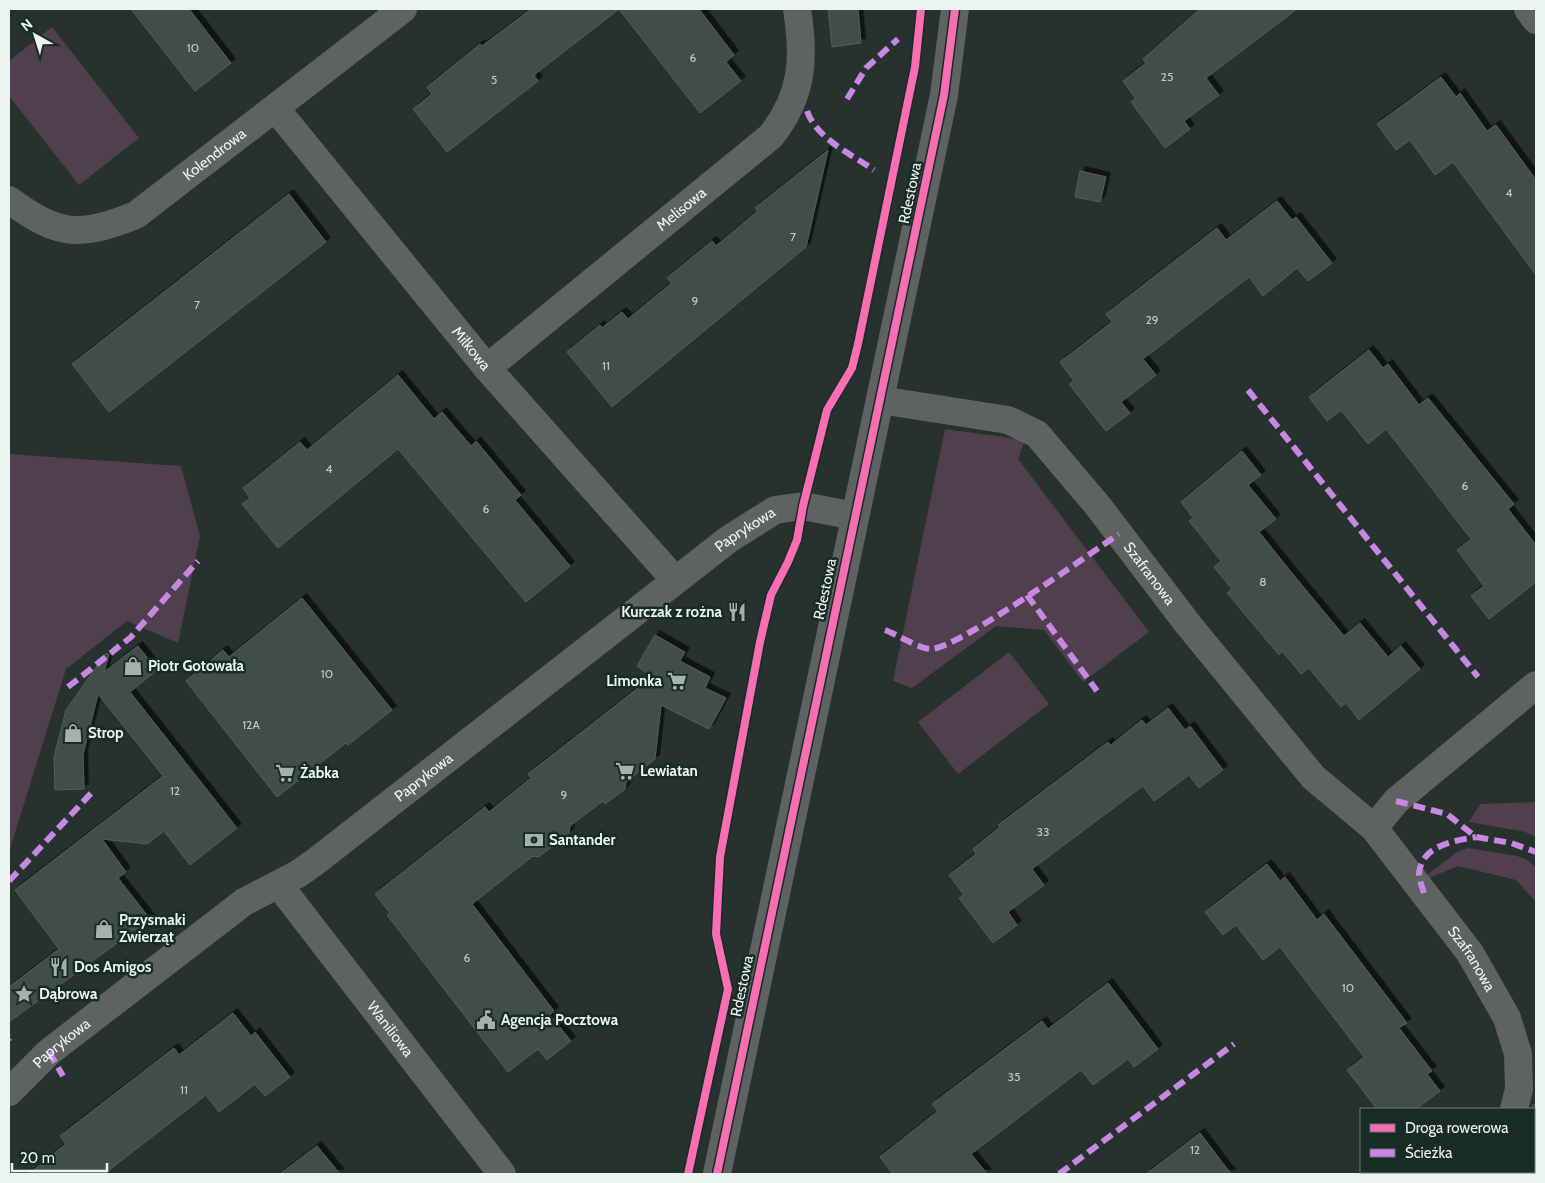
<svg xmlns="http://www.w3.org/2000/svg" width="1545" height="1183" font-family="Cabin,sans-serif">
<defs>
<filter id="shadow"><feDropShadow dx="4.5" dy="-4.5" stdDeviation="0" flood-color="#0009"/></filter>
</defs>
<rect width="100%" height="100%" fill="#27312e"/>
<!-- green -->
<path fill="#503f4d" d="M52 27 139 138 79 185 9 96V61Z
M945 429 1025 440 1018 459 1149 632 1083 682 1044 630 996 626 912 688 893 681Z
M9 454 181 466 200 536 178 643 127 621 66 669 9 852Z
M1009 652 1049 704 958 774 918 722Z
M1536 802V837L1525 832 1469 822 1480 804Z
M1468 848 1517 856 1526 859 1536 868V902L1516 880 1458 866 1429 878 1427 875 1457 852Z
M1532 1104H1536V1174H1511L1512 1172H1534V1109H1531Z"/>
<!-- building -->
<path fill="#414d4a" stroke="#545c59" filter="url(#shadow)" d="M131 9H189L231 63 195 91Z
M531 9H699L734 55 726 62 741 81 700 113 619 9 534 75 538 81 447 152 413 109 432 94 427 87 480 44 482 46Z
M828 9H858L861 43 832 47Z
M1200 9H1297L1206 78 1219 95 1184 121 1190 129 1165 148 1131 102 1136 99 1123 81 1146 63 1143 59Z
M1441 77 1456 97 1460 93 1487 131 1496 125 1536 180V275L1453 162 1435 175 1410 140 1396 150 1377 124Z
M828 150 806 247 612 407 567 352 600 325 602 328 622 312 628 319 672 283 667 278 712 241 716 246 758 211 755 208Z
M1080 171 1106 177 1100 202 1075 197Z
M289 194 326 242 109 412 72 364Z
M1277 201 1292 220 1296 217 1332 263 1308 281 1297 268 1263 296 1249 277 1143 359 1156 375 1121 402 1130 413 1106 431 1069 384 1074 381 1060 362 1112 322 1106 314 1217 228 1226 240Z
M1369 350 1383 368 1388 364 1419 405 1428 398 1514 504 1508 509 1536 545V582L1489 619 1471 596 1484 586 1457 550 1471 539 1386 429 1368 444 1341 410 1327 421 1309 397Z
M398 375 434 419 442 412 471 446 476 441 521 495 515 500 570 566 526 602 398 449 278 548 242 504 250 498 243 488 300 442 307 450Z
M1242 451 1261 475 1248 485 1276 519 1259 532 1291 572 1344 636 1360 623 1388 657 1401 646 1420 669 1359 720 1346 703 1341 707 1309 668 1301 674 1282 651 1279 655 1227 593 1232 589 1214 567 1221 561 1189 521 1193 518 1181 502Z
M302 598 392 710 348 745 346 743 277 797 186 681 223 650 229 657Z
M655 635 685 652 680 661 710 677 705 688 726 698 709 729 661 705 655 759 626 782 625 789 605 804 603 801 570 826 569 833 539 857 533 856 472 904 554 1011 550 1015 571 1041 547 1060 538 1049 508 1072 387 915 390 913 375 894 485 807 489 812 531 778 528 774 652 677 637 666Z
M138 646 157 670 130 692 237 828 190 865 164 831 147 844 102 839 126 872 118 878 150 919 9 1022V987L59 949 15 890 163 776 98 694 83 754 84 789 55 790 54 757 66 710 106 653 109 654 104 672Z
M1168 708 1185 730 1190 726 1223 770 1199 788 1189 775 1154 801 1143 786 1032 869 1044 885 1008 912 1017 925 993 943 959 898 964 895 949 875 976 854 973 849 1000 827 998 825 1108 742 1111 745 1142 720 1146 725Z
M1267 864 1280 881 1285 877 1317 920 1324 914 1407 1023 1399 1028 1432 1071 1427 1074 1440 1091 1416 1109H1377L1347 1070 1364 1057 1280 947 1263 960 1236 925 1223 935 1205 912Z
M1108 983 1158 1049 1134 1067 1128 1059 1093 1085 1081 1070 971 1154 987 1174H893L880 1157 938 1111 932 1104 1042 1021 1048 1029Z
M233 1013 251 1036 255 1032 290 1077 265 1096 255 1084 219 1112 206 1095 104 1174H29L66 1144 60 1136 174 1048 179 1055Z
M1200 1133 1231 1174H1146Z
M317 1146 340 1174H280Z"/>
<g fill="none" stroke-linecap="round" stroke-linejoin="round">
<!-- minor -->
<g stroke="#5e6361" stroke-width="28">
<path d="M1528 9 1536 20"/>
<path id="s1" d="M276 109 487 368 675 580"/>
<path id="s2" d="M9 200C59 236 78 238 136 215L403 9"/>
<path id="s3" d="M487 368 771 136C803 95 805 59 797 9"/>
<path id="s4" d="M880 400 1008 420 1037 434 1098 506 1187 623 1313 777 1374 828 1470 953 1507 1018 1518 1054 1519 1089 1514 1109"/>
<path d="M1374 828 1396 801 1536 685"/>
<path id="s5" d="M279 885 502 1174"/>
<path id="s6" d="M9 1092 49 1052 244 902 298 874 315 862 729 539 775 510 803 506 854 516"/>
<path d="M1498 1174 1499 1172"/>
</g>
<!-- tertiary -->
<path stroke="#5e6361" stroke-width="28" d="M717 1174 944 95 955 9"/>
<!-- quiet -->
<path stroke="#c787e3" stroke-width="6" stroke-dasharray="12 6" stroke-linecap="butt" d="M847 99 866 68 898 39
M807 111C817 139 851 154 874 170
M1248 390 1478 677
M1027 595 1097 691
M885 630C896 634 920 649 931 649 957 649 1089 554 1119 534
M68 687 131 637 198 561
M1396 801 1447 814 1476 837 1511 843 1536 852
M9 881 95 789
M1424 893C1422 887 1419 879 1419 874 1421 845 1454 841 1476 837
M9 1039 10 1038
M49 1052 63 1076
M1059 1174 1234 1044"/>
<!-- cycleway casing -->
<g stroke="#192b26" stroke-width="11">
<path id="cycleway" d="M688 1174 728 989 716 934 720 857 760 642 771 595 788 562 797 540 803 506 827 410 852 368 858 344 915 67 921 9
M717 1174 944 95 955 9"/>
</g>
<!-- cycleway -->
<use href="#cycleway" stroke="#f96db3" stroke-width="8"/>
</g>
<!-- icons -->
<defs>
<g id="restaurant-bare" transform="scale(1.5)"><path d="M-5-6h1v4h1v-4h1v4h1v-4h1v5L-1.5 .5V6h-2V.5L-5-1ZM5-6V6H3V1.5H1.5Q1.5-4 5-6Z" fill="#a6b0ad" stroke="#192b26" stroke-width="2.5" paint-order="stroke"/></g>
<g id="shop-bare" transform="scale(1.5)"><path d="M-5-2.5h2.3a2.7 3.5 0 0 1 5.4 0H5L5.5 6h-11ZM-1.5-2.5h3a1.5 2.3 0 0 0-3 0Z" fill="#a6b0ad" stroke="#192b26" stroke-width="2.5" paint-order="stroke"/></g>
<g id="supermarket-bare" transform="scale(1.5)"><path d="M-6-5.5h2.5l.6 2H6L4.5 2H-2.5L-4.4-4H-6ZM-1.5 3.2a1.3 1.3 0 1 0 .1 0ZM3 3.2a1.3 1.3 0 1 0 .1 0Z" fill="#a6b0ad" stroke="#192b26" stroke-width="2.5" paint-order="stroke"/></g>
<g id="bank-bare" transform="scale(1.5)"><path d="M-6-4H6V4H-6ZM0-2.3a2.3 2.3 0 1 0 0 4.6a2.3 2.3 0 1 0 0-4.6Z" fill="#a6b0ad" stroke="#192b26" stroke-width="2.5" paint-order="stroke"/></g>
<g id="sight-bare" transform="scale(1.5)"><path d="M0-6L1.8-2.2L6-1.7L2.9 1.2L3.7 5.4L0 3.3L-3.7 5.4L-2.9 1.2L-6-1.7L-1.8-2.2Z" fill="#a6b0ad" stroke="#192b26" stroke-width="2.5" paint-order="stroke"/></g>
<g id="civic-bare" transform="scale(1.5)"><path d="M-.6-6.5H3V-4.5H.6V-3L4-1V1h2V6H-6V1h2V-1L-.6-3ZM-1.2 2.5V6h2.4V2.5Z" fill="#a6b0ad" stroke="#192b26" stroke-width="2.5" paint-order="stroke"/></g>
</defs>
<g fill-rule="evenodd">
<use href="#restaurant-bare" x="737" y="612"/>
<use href="#shop-bare" x="133" y="666"/>
<use href="#supermarket-bare" x="677" y="681"/>
<use href="#shop-bare" x="73" y="733"/>
<use href="#supermarket-bare" x="625" y="771"/>
<use href="#supermarket-bare" x="285" y="773"/>
<use href="#bank-bare" x="534" y="840"/>
<use href="#shop-bare" x="104" y="929"/>
<use href="#restaurant-bare" x="59" y="967"/>
<use href="#sight-bare" x="24" y="994"/>
<use href="#civic-bare" x="486" y="1020"/>
</g>
<g text-anchor="middle" stroke-width="5" stroke-linejoin="round" paint-order="stroke">
<!-- number labels -->
<g font-size="12" fill="#c0cbc7">
<text x="193" y="52">10</text>
<text x="693" y="62">6</text>
<text x="1167" y="81">25</text>
<text x="494" y="84">5</text>
<text x="1509" y="197">4</text>
<text x="793" y="241">7</text>
<text x="695" y="305">9</text>
<text x="197" y="309">7</text>
<text x="1152" y="324">29</text>
<text x="606" y="370">11</text>
<text x="329" y="473">4</text>
<text x="1465" y="490">6</text>
<text x="486" y="513">6</text>
<text x="1263" y="586">8</text>
<text x="327" y="678">10</text>
<text x="251" y="729">12A</text>
<text x="175" y="795">12</text>
<text x="564" y="799">9</text>
<text x="1043" y="836">33</text>
<text x="467" y="962">6</text>
<text x="1348" y="992">10</text>
<text x="1014" y="1081">35</text>
<text x="184" y="1094">11</text>
<text x="1195" y="1154">12</text>
</g>
<!-- street labels -->
<g font-size="15" fill="#eaf5f1" stroke="#192b26">
<text dy="5" stroke="none"><textPath href="#s2" startOffset="236">Kolendrowa</textPath></text>
<text transform="translate(910 193) rotate(-78)" y="5">Rdestowa</text>
<text dy="5" stroke="none"><textPath href="#s3" startOffset="251">Melisowa</textPath></text>
<text dy="5" stroke="none"><textPath href="#s1" startOffset="309">Miłkowa</textPath></text>
<text dy="5" stroke="none"><textPath href="#s6" startOffset="928">Paprykowa</textPath></text>
<text dy="5" stroke="none"><textPath href="#s4" startOffset="341">Szafranowa</textPath></text>
<text transform="translate(825 589) rotate(-78)" y="5">Rdestowa</text>
<text dy="5" stroke="none"><textPath href="#s6" startOffset="522">Paprykowa</textPath></text>
<text dy="5" stroke="none"><textPath href="#s4" startOffset="845">Szafranowa</textPath></text>
<text transform="translate(742 986) rotate(-78)" y="5">Rdestowa</text>
<text dy="5" stroke="none"><textPath href="#s5" startOffset="182">Waniliowa</textPath></text>
<text dy="5" stroke="none"><textPath href="#s6" startOffset="72">Paprykowa</textPath></text>
</g>
<!-- poi labels -->
<g font-size="15" font-weight="bold" fill="#eaf5f1" stroke="#192b26" text-anchor="start">
<text x="722" y="617" text-anchor="end">Kurczak z rożna</text>
<text x="148" y="671">Piotr Gotowała</text>
<text x="662" y="686" text-anchor="end">Limonka</text>
<text x="88" y="738">Strop</text>
<text x="640" y="776">Lewiatan</text>
<text x="300" y="778">Żabka</text>
<text x="549" y="845">Santander</text>
<text x="119" y="925">Przysmaki<tspan x="119" dy="17">Zwierząt</tspan></text>
<text x="74" y="972">Dos Amigos</text>
<text x="39" y="999">Dąbrowa</text>
<text x="501" y="1025">Agencja Pocztowa</text>
</g>
</g>
<!-- border -->
<rect width="1545" height="1183" fill="none" stroke="#eaf5f1" stroke-width="20"/>
<!-- legend -->
<rect x="1360" y="1108" width="175" height="65" fill="#192b26" stroke="#6d7c77"/>
<rect x="1370" y="1124" width="25" height="8" fill="#f96db3" stroke="#6d7c77"/>
<text x="1405" y="1133" font-size="15" fill="#eaf5f1">Droga rowerowa</text>
<rect x="1370" y="1149" width="25" height="8" fill="#c787e3" stroke="#6d7c77"/>
<text x="1405" y="1158" font-size="15" fill="#eaf5f1">Ścieżka</text>
<!-- north arrow -->
<g transform="translate(35 35) rotate(321)" stroke="#192b26" stroke-width="4" paint-order="stroke">
<path d="M0-4L9 19L0 12L-9 19Z" fill="#eaf5f1"/>
<text y="-8" font-size="14" font-weight="bold" text-anchor="middle" fill="#eaf5f1">N</text>
</g>
<!-- scale -->
<path d="M12 1163v8h95v-8" fill="none" stroke="#eaf5f1" stroke-width="2.5"/>
<text x="20" y="1163" font-size="15" fill="#eaf5f1" stroke="#192b26" stroke-width="4" paint-order="stroke">20 m</text>
</svg>
